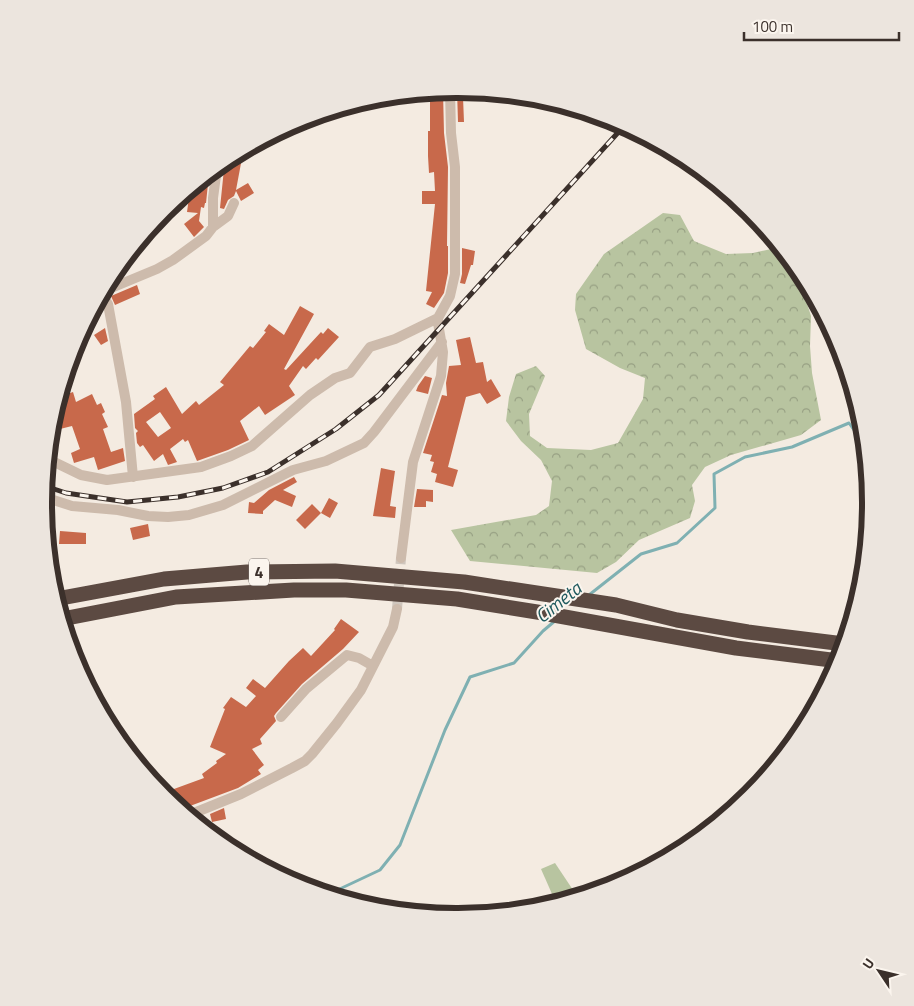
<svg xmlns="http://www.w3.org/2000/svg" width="914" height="1006" font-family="'Titillium Web',sans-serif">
<defs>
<pattern id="forest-crowns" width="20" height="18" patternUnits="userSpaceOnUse" patternTransform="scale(1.25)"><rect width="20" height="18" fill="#b8c4a0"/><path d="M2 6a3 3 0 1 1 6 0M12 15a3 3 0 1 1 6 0" fill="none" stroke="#97a083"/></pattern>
</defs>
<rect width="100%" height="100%" fill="#f4ebe1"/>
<!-- grass -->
<path fill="#b8c4a0" d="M555 863 577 896 556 903 541 869Z"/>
<!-- forest -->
<path fill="url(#forest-crowns)" d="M663 213 680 215 694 241 726 254 753 253 776 248 786 255 795 266 811 316 810 346 812 373 821 420 801 435 731 455 705 467 692 485 695 501 690 518 639 540 616 562 597 573 470 561 451 530 536 515 549 506 552 481 541 460 521 441 506 421 509 397 516 374 536 366 545 376 529 414 530 436 547 448 591 450 618 443 643 399 645 378 620 368 586 349 575 310 576 294 604 254Z"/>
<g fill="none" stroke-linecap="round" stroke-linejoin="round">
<!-- stream -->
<path stroke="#7fb0b2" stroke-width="3" d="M589 595 641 554 677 543 715 508 714 474 745 457 792 447 849 423 864 444
M329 894 380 870 400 845 445 730 470 677 514 663 543 631 556 620"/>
</g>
<!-- building -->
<path fill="#c8694b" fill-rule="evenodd" d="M457 90 466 91 463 97 464 122H458Z
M443 91 444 133 448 167 447 246H448V273L444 293 434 308 426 304 432 292 426 291 435 204H422V191H435L434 172 429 173 428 156V131H430V92Z
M249 148 250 158H242L236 190 248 183 254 193 241 201 236 191 234 196 228 200 224 209 220 208 224 169 222 164Z
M209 174 206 203H205L204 208 201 207 199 221 204 227 194 237 184 224 198 213 187 212 190 190H195V186Z
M462 248 475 251 473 265H471L465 284 460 283 462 274Z
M137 285 140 294 115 305 111 296Z
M300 306 314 314 284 369 286 370 321 332 323 334 328 328 339 337 318 360 316 358 306 369 303 366 289 386 295 395 265 415 259 406 240 421 249 440 228 450 197 461 188 440 185 442 183 439 170 449 177 462 168 465 163 454 154 461 143 445 140 447 137 443 136 433 138 431 135 428 134 414 155 399 153 396 166 387 182 414 196 401 199 405 224 385 220 382 250 346 253 348 266 332 264 331 269 324 284 335ZM160 412 171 428 158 437 146 422Z
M105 328 108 341 101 345 94 335Z
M470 337 476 363 483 362 487 382 491 379 501 396 487 404 480 393 466 397 448 467 458 470 453 487 435 482 437 474 431 472 434 462 430 461 432 455 423 453 442 395 447 396 446 383 449 366 461 365 456 340Z
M425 376 432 378 428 394 416 391 418 386Z
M73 392 76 402 92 394 97 405 101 403 105 412 102 414 108 427 103 429 111 452 123 448 125 461 98 470 94 457 74 463 71 453 80 449 72 426 52 431 51 425 55 412 61 411 58 402 59 397Z
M381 468 395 471 390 506 396 507 395 518 373 516Z
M294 477 297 482 283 490 296 496 292 507 275 500 263 511V514L248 513 249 502 254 503 269 490Z
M417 489 433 490V502L426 501V507H414Z
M329 498 338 503 330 518 321 513Z
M312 504 321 513 305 529 296 520Z
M148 524 150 536 133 540 130 528Z
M60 531 86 533V544H59Z
M341 619 359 632 343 649 302 684 276 713 274 716 276 721 260 739 262 744 252 749 264 765 258 770 261 774 238 788 182 809 165 795 163 793 204 778 202 774 217 763 216 761 226 754 210 747 225 709 223 708 231 697 246 707 256 696 246 688 253 679 265 688 289 661 303 648 311 656 335 630 334 629Z
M224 808 226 819 212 822 210 814Z"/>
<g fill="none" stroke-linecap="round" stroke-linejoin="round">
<!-- minor-tunnel -->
<path stroke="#cfc6bd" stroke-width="10" stroke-dasharray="10 5" stroke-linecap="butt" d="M397 609 401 558"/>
<!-- minor -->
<path stroke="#cdbbac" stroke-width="10" d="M213 227 228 216 234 203
M104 291 157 269 173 260 206 236 213 227V198L217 168
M102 295 108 304 126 402 133 477
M48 459 81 475 107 480 201 467 231 456 252 446 310 395 335 378 350 373 370 347 395 339 438 318
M44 497 72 506 118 510 148 516 168 517 189 515 223 505 293 470 326 461 364 443 374 432 442 342
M401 558 413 462 441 376 443 352 438 323V318L450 296 455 274V167L451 133 450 90
M281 717 306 689 347 655 359 658 373 666
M189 815 241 794 292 768 305 761 312 754 337 723 361 690 393 627 397 609"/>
<!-- highway -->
<path stroke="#5c4a42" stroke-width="15" d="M56 599 164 579 247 572 335 571 464 582 616 605 677 620 748 632 844 644
M62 619 176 597 294 590H346L457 599 537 612 736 648 839 661"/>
<!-- rail casing -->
<g stroke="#3b302b" stroke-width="5">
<path id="rail" d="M45 486 66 493 127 502 178 497 223 488 268 472 336 429 379 395 624 126"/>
</g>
<!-- rail -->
<use href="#rail" stroke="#fbf5ee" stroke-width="3" stroke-dasharray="9" stroke-linecap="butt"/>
</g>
<g text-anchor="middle" stroke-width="4" stroke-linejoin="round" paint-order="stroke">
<!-- shield labels -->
<rect fill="#fbf5ee" stroke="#756b66" stroke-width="1" x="249" y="558.5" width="20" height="27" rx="4"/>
<g font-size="16" font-weight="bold" fill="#3b302b">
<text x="259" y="578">4</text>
</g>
<!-- water labels -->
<g font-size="19" font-style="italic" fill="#1f5a5e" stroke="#fbf5ee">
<text transform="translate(558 602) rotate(-39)" y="7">Cimeta</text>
</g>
</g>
<!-- crop -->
<path d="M0 0H914V1006H0ZM456 98H458A404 404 0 0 1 862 502V504A404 404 0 0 1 458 908H456A404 404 0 0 1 52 504V502A404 404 0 0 1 456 98Z" fill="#ece5de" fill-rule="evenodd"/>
<path fill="none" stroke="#3b302b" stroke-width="6" d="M456 98H458A404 404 0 0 1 862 502V504A404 404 0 0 1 458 908H456A404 404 0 0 1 52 504V502A404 404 0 0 1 456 98Z"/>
<!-- north arrow -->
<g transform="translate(879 971) rotate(305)" stroke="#fbf5ee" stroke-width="4" paint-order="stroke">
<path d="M0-4L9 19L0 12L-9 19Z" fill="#3b302b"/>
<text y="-8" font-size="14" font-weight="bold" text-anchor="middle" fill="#3b302b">U</text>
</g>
<!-- scale -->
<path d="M744 32v8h155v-8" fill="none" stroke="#3b302b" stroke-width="2.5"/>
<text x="752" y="32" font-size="15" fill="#3b302b" stroke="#fbf5ee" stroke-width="4" paint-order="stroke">100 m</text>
</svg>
